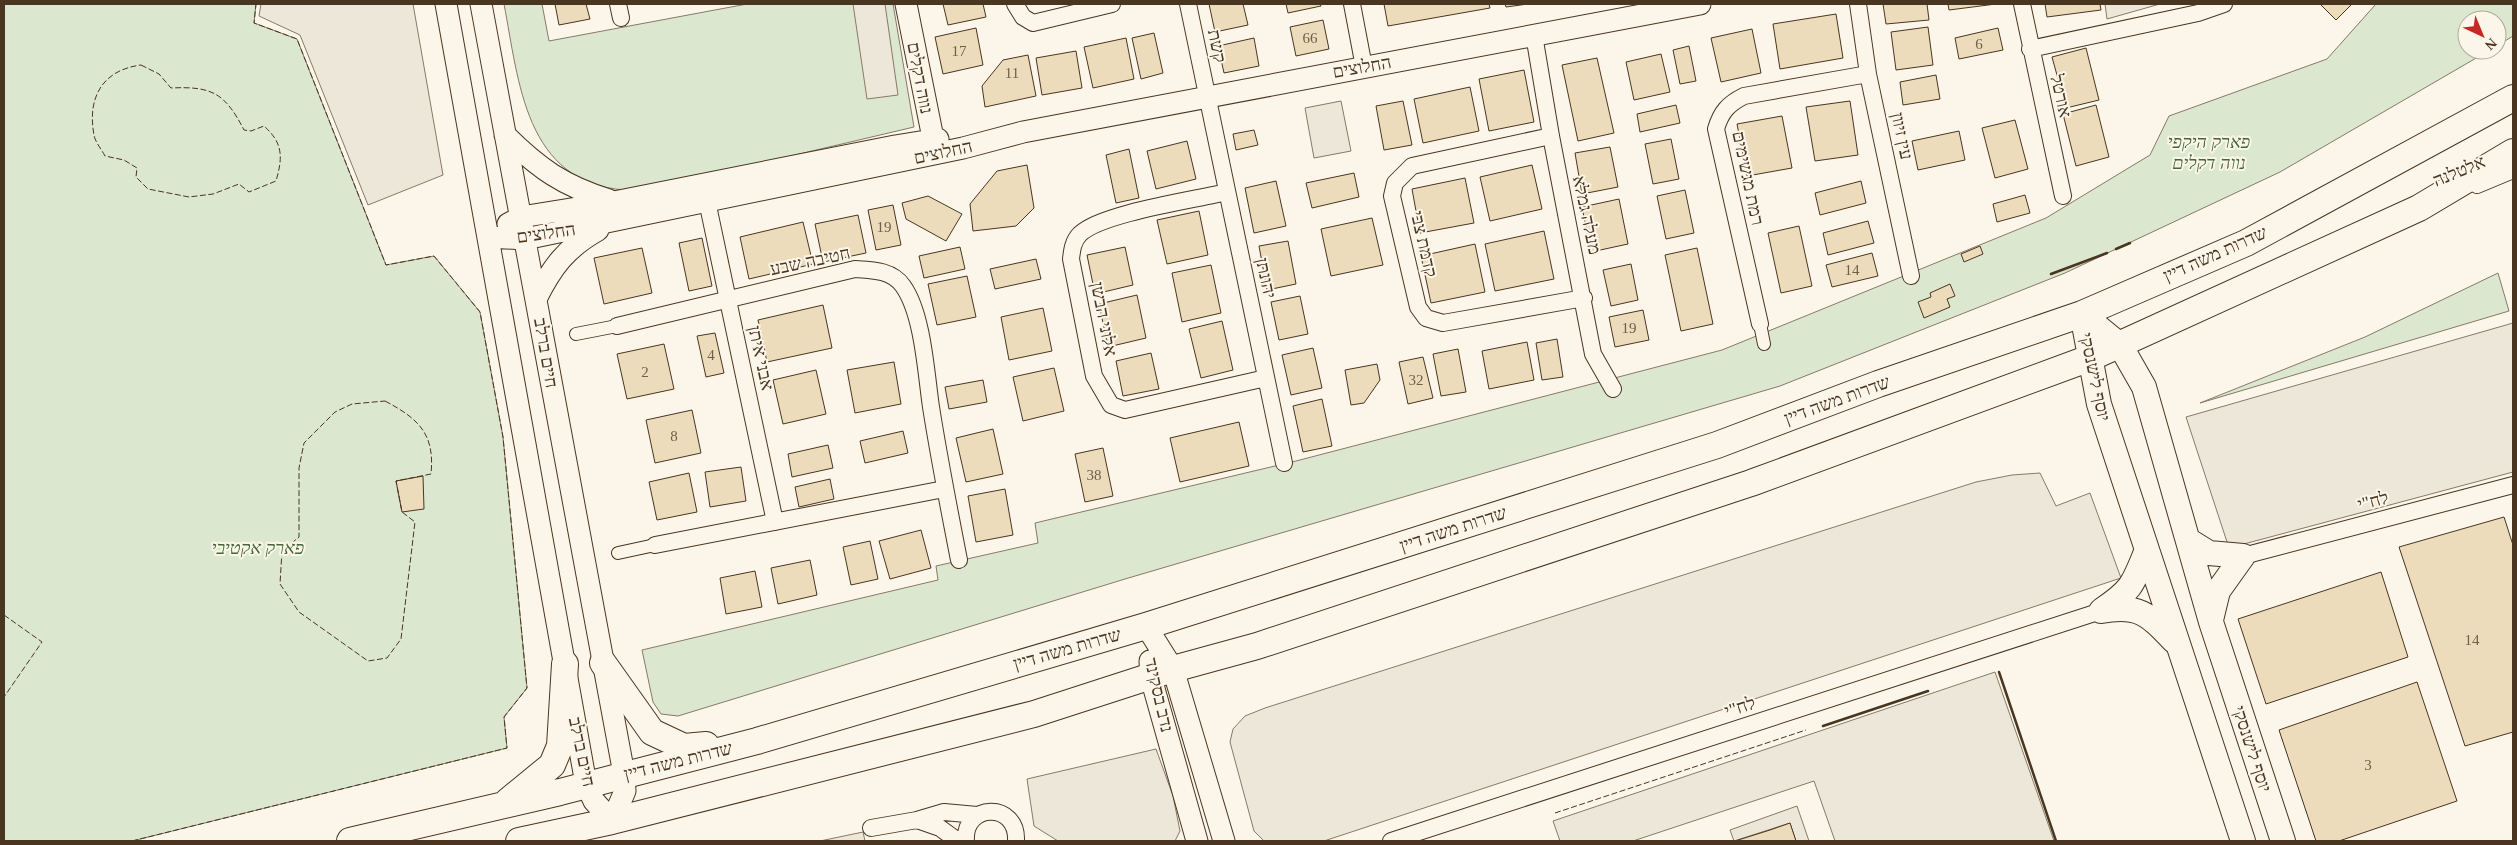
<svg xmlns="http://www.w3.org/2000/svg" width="2517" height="845" font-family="'Times New Roman',Heebo,serif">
<rect width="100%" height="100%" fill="#fbf6e9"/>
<!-- green -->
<path fill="#dce7d0" stroke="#887966" d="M4 4H256L254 23 297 39 386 265 434 256 480 312 503 437 527 688 504 717 507 748 132 841H4Z
M504 4H542L549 41 747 4H893L914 127 655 188C646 189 635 191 625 190 525 183 519 82 504 4Z
M2376 4H2513V36L2497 46V20H2467V50H2490L2280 172 2065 273 1780 386 1125 579 678 716 661 714 653 702 642 650 938 580 936 566 1038 543 1035 523 1296 461 1722 350 2046 218 2150 155 2169 116 2327 59Z
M2498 273 2509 311 2200 403 2365 337Z"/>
<!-- parking -->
<path fill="#ede7d9" stroke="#887966" d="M261 4H413L443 175 368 205 300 35 259 16Z
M853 4H885L898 95 867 99Z
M2105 4H2160L2107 19Z
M1341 101 1351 151 1314 158 1305 108Z
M2513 323V472L2229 548 2186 417Z
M2040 473 2056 506 2090 493 2121 578 1324 841H1264L1254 831 1230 742 1233 729 1245 716 1265 708 1976 482 2012 475Z
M1995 672 2054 841H1835L1814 781 1633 841H1560L1553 821Z
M1156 749 1173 796 1180 831 1175 841H1058L1034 826 1027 779Z
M1797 806 1809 841H1796L1790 823 1734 841 1730 830Z
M863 832 865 841H820Z"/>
<!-- building -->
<path fill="#ecdcbc" stroke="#4a3520" d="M555 4H586L590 19 559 25Z
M943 4H983L986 17 948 25Z
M1209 4H1243L1248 25 1215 32Z
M1286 4H1320L1321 6 1288 13Z
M1384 4H1489L1490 8 1388 26Z
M1505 4H1528L1506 7Z
M1883 4H1927L1929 20 1886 24Z
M1948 4H1996L1949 10Z
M2045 4H2100L2101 10 2047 17Z
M2320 4H2352L2336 20Z
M1836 14 1843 58 1780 69 1773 24Z
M1323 20 1329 49 1296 56 1290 27Z
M1928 27 1933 65 1896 70 1891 32Z
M976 28 983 65 943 74 935 37Z
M1998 28 2003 50 1959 59 1955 38Z
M1752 29 1761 73 1721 82 1711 38Z
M1154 33 1163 73 1141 79 1132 38Z
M1126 38 1134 79 1093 88 1084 47Z
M1254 38 1259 66 1224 73 1218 46Z
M1689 46 1696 81 1680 84 1673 50Z
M2086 48 2099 100 2066 108 2052 57Z
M1076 51 1082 88 1042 95 1036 58Z
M1661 54 1670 92 1634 100 1626 62Z
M1028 55 1036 96 985 107 982 86 1003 60Z
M1597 58 1614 133 1578 141 1562 65Z
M1524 70 1534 122 1489 131 1479 79Z
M1936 75 1940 99 1903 105 1900 82Z
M1470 87 1479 131 1423 143 1414 99Z
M1403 101 1412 145 1384 150 1376 106Z
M1850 101 1858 155 1815 161 1806 107Z
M1676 105 1680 123 1640 132 1637 114Z
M2096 105 2109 157 2076 166 2063 114Z
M1782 116 1792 168 1747 176 1737 124Z
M2015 120 2028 169 1995 178 1982 128Z
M1254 130 1258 145 1236 150 1233 134Z
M1959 131 1965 160 1918 170 1912 141Z
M1671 139 1679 179 1653 184 1645 144Z
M1187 141 1196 179 1156 189 1147 151Z
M1610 147 1618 187 1582 194 1575 153Z
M1129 149 1139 198 1116 203 1106 155Z
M1027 165 1034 208 1016 226 973 231 970 204 997 171Z
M1532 165 1542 209 1490 221 1480 177Z
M1354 173 1359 197 1312 208 1306 183Z
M1465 178 1474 223 1420 233 1412 189Z
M1276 181 1286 226 1254 233 1245 188Z
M1861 181 1866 203 1820 215 1815 193Z
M1685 190 1694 233 1666 239 1657 196Z
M2025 195 2030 213 1997 222 1993 204Z
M928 196 962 214 946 241 906 219 902 203Z
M1619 199 1628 244 1591 252 1582 207Z
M893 205 901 245 876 250 868 210Z
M1199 211 1208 255 1167 264 1157 220Z
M858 215 866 253 823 262 815 224Z
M1372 218 1383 265 1331 276 1321 229Z
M1868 221 1874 243 1828 255 1823 233Z
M803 222 813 264 749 279 740 237Z
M1799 226 1812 286 1781 293 1768 233Z
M1544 231 1554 279 1495 291 1485 244Z
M702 238 712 286 689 291 679 243Z
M1288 241 1296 284 1267 290 1259 246Z
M1475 244 1485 292 1431 303 1421 256Z
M1980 246 1983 254 1964 262 1961 254Z
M960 247 965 269 924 278 919 256Z
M1125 247 1133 285 1095 294 1087 255Z
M642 248 652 293 604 304 594 258Z
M1697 248 1713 324 1681 331 1665 255Z
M1872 253 1878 276 1832 287 1826 265Z
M1036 259 1041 279 995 289 990 269Z
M1631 264 1638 300 1611 306 1603 270Z
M1211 265 1221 313 1182 322 1172 273Z
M967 276 976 317 937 325 928 284Z
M1950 284 1955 296 1947 299 1950 307 1924 318 1918 302 1931 297 1930 293Z
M1137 295 1146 338 1108 347 1099 304Z
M1300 296 1308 334 1279 340 1271 302Z
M823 305 832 348 767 362 758 320Z
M1043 308 1052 351 1009 360 1001 317Z
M1643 310 1649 340 1615 347 1609 317Z
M1222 321 1233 370 1201 378 1189 329Z
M715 333 724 373 706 377 697 336Z
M1557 339 1563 377 1542 380 1536 343Z
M1527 342 1534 380 1489 389 1482 351Z
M664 344 674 389 627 399 617 354Z
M1313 348 1322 388 1291 395 1282 355Z
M1458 349 1466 392 1441 396 1433 354Z
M1151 353 1159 389 1123 396 1116 361Z
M1423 357 1433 398 1408 404 1399 362Z
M894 362 901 404 855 413 847 370Z
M1377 364 1380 380 1364 403 1351 405 1345 370Z
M1054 368 1064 411 1023 421 1013 377Z
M816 370 826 414 783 424 773 380Z
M983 380 987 402 949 409 945 387Z
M1322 399 1332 446 1303 452 1293 406Z
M692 410 701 453 655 463 646 420Z
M1239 422 1249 466 1180 482 1170 438Z
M993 429 1003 474 966 482 956 438Z
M903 431 908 453 865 463 860 441Z
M828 445 833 468 792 477 788 454Z
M1103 448 1113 496 1085 502 1075 454Z
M741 467 746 501 710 507 705 472Z
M689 473 697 512 657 520 649 482Z
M423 476 424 509 402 512 396 481Z
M830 479 834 499 799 507 795 487Z
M1005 489 1013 535 976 542 968 496Z
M2504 517 2513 545V732L2465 746 2399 547Z
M921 530 931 568 890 579 879 541Z
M870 541 878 579 851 585 843 547Z
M810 560 817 595 778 604 771 568Z
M755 571 762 607 726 614 720 578Z
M2381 572 2408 657 2266 704 2238 619Z
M2417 682 2457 801 2339 841H2316L2279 730Z
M1790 823 1796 841H1735L1770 830Z"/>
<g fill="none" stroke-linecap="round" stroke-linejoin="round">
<!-- pedestrian casing -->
<g stroke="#4a3520" stroke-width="14">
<path id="pedestrian" d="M1760 324 1764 344
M576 334 617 326
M618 553 655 545"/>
</g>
<!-- minor casing -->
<g stroke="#4a3520" stroke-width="18">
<path id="minor" d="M618 4 621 18
M1015 4 1023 17 1033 23 1112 4
M1188 4 1284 463
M1352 4 1364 67
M1858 4 1868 74 1911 276
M2022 4 2063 196
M1534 35 1551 136 1593 354 1613 389
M2030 49 2198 13 2224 4
M1551 136 1412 166 1395 183 1392 196 1418 307 1426 318 1443 323 1584 298
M2477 185 2513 170
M1227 192C1194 200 1102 213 1080 234 1073 241 1072 250 1071 259L1094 376 1111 405 1125 410 1266 378
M707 201 775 522
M1760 324 1716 129C1721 112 1728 104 1744 96L1868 74
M617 326 855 269C872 270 892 270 903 286 923 314 926 373 931 407 939 458 949 509 959 560
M655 545 944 489
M2243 556 2513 485
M917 820 940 828 958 841
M871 828 917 820 944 812 977 815
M966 841C963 803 1018 801 1016 841
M1391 841 2101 611"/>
</g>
<!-- tertiary casing -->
<g stroke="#4a3520" stroke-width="23">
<path id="tertiary" d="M446 4 586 784 594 801 612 821 625 791 624 774 481 4
M906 4 936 153
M505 135C539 169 564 186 609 200
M508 224 521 217 614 202 895 146 938 139
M488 237 525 239 963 148 1023 132 1700 4
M536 299C552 267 566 248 598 230
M1146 626 1173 669 1224 841
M1150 661 1151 678 1197 841"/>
</g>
<!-- secondary casing -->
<g stroke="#4a3520" stroke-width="26">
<path id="secondary" d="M2082 314 2120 345 2144 387 2211 622 2283 841
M2082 314 2099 404 2243 841
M2188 540 2209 553 2243 556 2218 591 2211 620
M2102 610C2132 590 2133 584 2146 552
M2101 611C2139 604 2148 614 2174 641"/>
</g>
<!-- primary casing -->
<g stroke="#4a3520" stroke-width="28">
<path id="primary" d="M603 663 652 732 684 747 706 745
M508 801 552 765 560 746 565 664
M350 841 560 792 757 741 1146 626 1717 445 1878 384 2082 314 2246 243 2513 98
M519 841 612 821 1034 714 1173 669 1257 646 1751 483 2090 358 2419 208 2513 152"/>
</g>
<!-- pedestrian -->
<use href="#pedestrian" stroke="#fbf6e9" stroke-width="12"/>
<!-- minor -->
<use href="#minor" stroke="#fbf6e9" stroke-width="16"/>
<!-- tertiary -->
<use href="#tertiary" stroke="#fbf6e9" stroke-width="21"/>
<!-- secondary -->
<use href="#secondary" stroke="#fbf6e9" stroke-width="24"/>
<!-- primary -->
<use href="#primary" stroke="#fbf6e9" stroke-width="26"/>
<!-- fence -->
<path stroke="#4a3520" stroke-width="1" stroke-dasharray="6 2.5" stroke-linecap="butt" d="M4 32V35
M141 65 159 74 171 88C212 86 225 93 244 130L251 131 264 126C283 143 283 157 276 181L249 192 239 184 213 194 189 197 148 189 136 177 137 168 124 160 105 156C102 150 95 142 94 135 87 98 102 70 141 65Z
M385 401C419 419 435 434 431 474L396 481 402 512 415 522 401 639 387 658 368 661 299 612 280 584 282 551 299 537V468L304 443 335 412 352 404Z
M4 615 42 642 4 697
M1555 813 1806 730
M132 841 507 748 504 717 527 688 503 437 480 312 434 256 386 265 297 39 254 23 256 4"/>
<!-- wall -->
<path stroke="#4a3520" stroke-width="2.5" d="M2116 249 2130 243
M2051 274 2107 253
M1999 672 2056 841
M1823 726 1928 691"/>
</g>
<g text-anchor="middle" stroke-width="4" stroke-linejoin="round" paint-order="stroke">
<!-- number labels -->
<g font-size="15" fill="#725f47">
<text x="1310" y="43">66</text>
<text x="1979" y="49">6</text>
<text x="959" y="56">17</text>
<text x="1012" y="78">11</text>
<text x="884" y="232">19</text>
<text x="1852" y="275">14</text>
<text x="1629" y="333">19</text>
<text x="711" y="360">4</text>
<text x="645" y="377">2</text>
<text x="1416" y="385">32</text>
<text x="674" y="441">8</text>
<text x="1094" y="480">38</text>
<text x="2472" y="645">14</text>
<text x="2368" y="770">3</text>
</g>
<!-- street labels -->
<g font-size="18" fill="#4a3520" stroke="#fbf6e9">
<text transform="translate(1217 46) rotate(78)" y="6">קשת</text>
<text transform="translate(1362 67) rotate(-10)" y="6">החלוצים</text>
<text transform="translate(920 78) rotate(79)" y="6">נווה דקלים</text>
<text transform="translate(2061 96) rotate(77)" y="6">אורטל</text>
<text transform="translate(1902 136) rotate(78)" y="6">עין זיוון</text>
<text transform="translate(943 152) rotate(-12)" y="6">החלוצים</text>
<text transform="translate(2459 171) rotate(-22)" y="6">אלטלנה</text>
<text transform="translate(1748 178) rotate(78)" y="6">רמת מגשימים</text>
<text transform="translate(1587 215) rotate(78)" y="6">מעלה גמלא</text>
<text transform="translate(546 233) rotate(-8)" y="6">החלוצים</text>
<text transform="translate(1424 244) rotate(77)" y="6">קדמת צבי</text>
<text transform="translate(2215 254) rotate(-24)" y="6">שדרות משה דיין</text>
<text transform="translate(810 261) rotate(-12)" y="6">חטיבה שבע</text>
<text transform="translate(1266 278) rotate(78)" y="6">יהונתן</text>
<text transform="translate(1104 319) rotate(79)" y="6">אלוני הבשן</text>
<text transform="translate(546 353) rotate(80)" y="6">חיים ברלב</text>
<text transform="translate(761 358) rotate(78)" y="6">אבני איתן</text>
<text transform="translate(2095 377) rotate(78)" y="6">יוסף לישנסקי</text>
<text transform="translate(1837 400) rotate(-20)" y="6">שדרות משה דיין</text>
<text transform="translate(2373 501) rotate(-15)" y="6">לח"י</text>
<text transform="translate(1453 529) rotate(-18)" y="6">שדרות משה דיין</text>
<text transform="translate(1067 649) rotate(-16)" y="6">שדרות משה דיין</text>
<text transform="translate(1159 695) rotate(77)" y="6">נדב בסקינד</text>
<text transform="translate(1740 707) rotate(-18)" y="6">לח"י</text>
<text transform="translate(2252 749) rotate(72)" y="6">יוסף לישנסקי</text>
<text transform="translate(582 752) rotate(78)" y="6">חיים ברלב</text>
<text transform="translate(678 761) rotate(-14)" y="6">שדרות משה דיין</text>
</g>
<!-- park labels -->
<g font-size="18" font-style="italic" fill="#436837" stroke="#fbf6e9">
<text x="2209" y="148">פארק היקפי<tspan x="2209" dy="21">נווה דקלים</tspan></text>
<text x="258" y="554">פארק אקטיבי</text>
</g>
</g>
<!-- border -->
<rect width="2517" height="845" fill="none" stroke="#4a3520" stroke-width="10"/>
<!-- north arrow -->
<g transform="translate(2482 35) rotate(136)"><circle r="24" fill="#fbf6e9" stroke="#b4a999"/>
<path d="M0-4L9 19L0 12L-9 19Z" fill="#c62828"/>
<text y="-8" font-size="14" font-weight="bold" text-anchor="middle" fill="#4a3520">N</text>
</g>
</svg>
